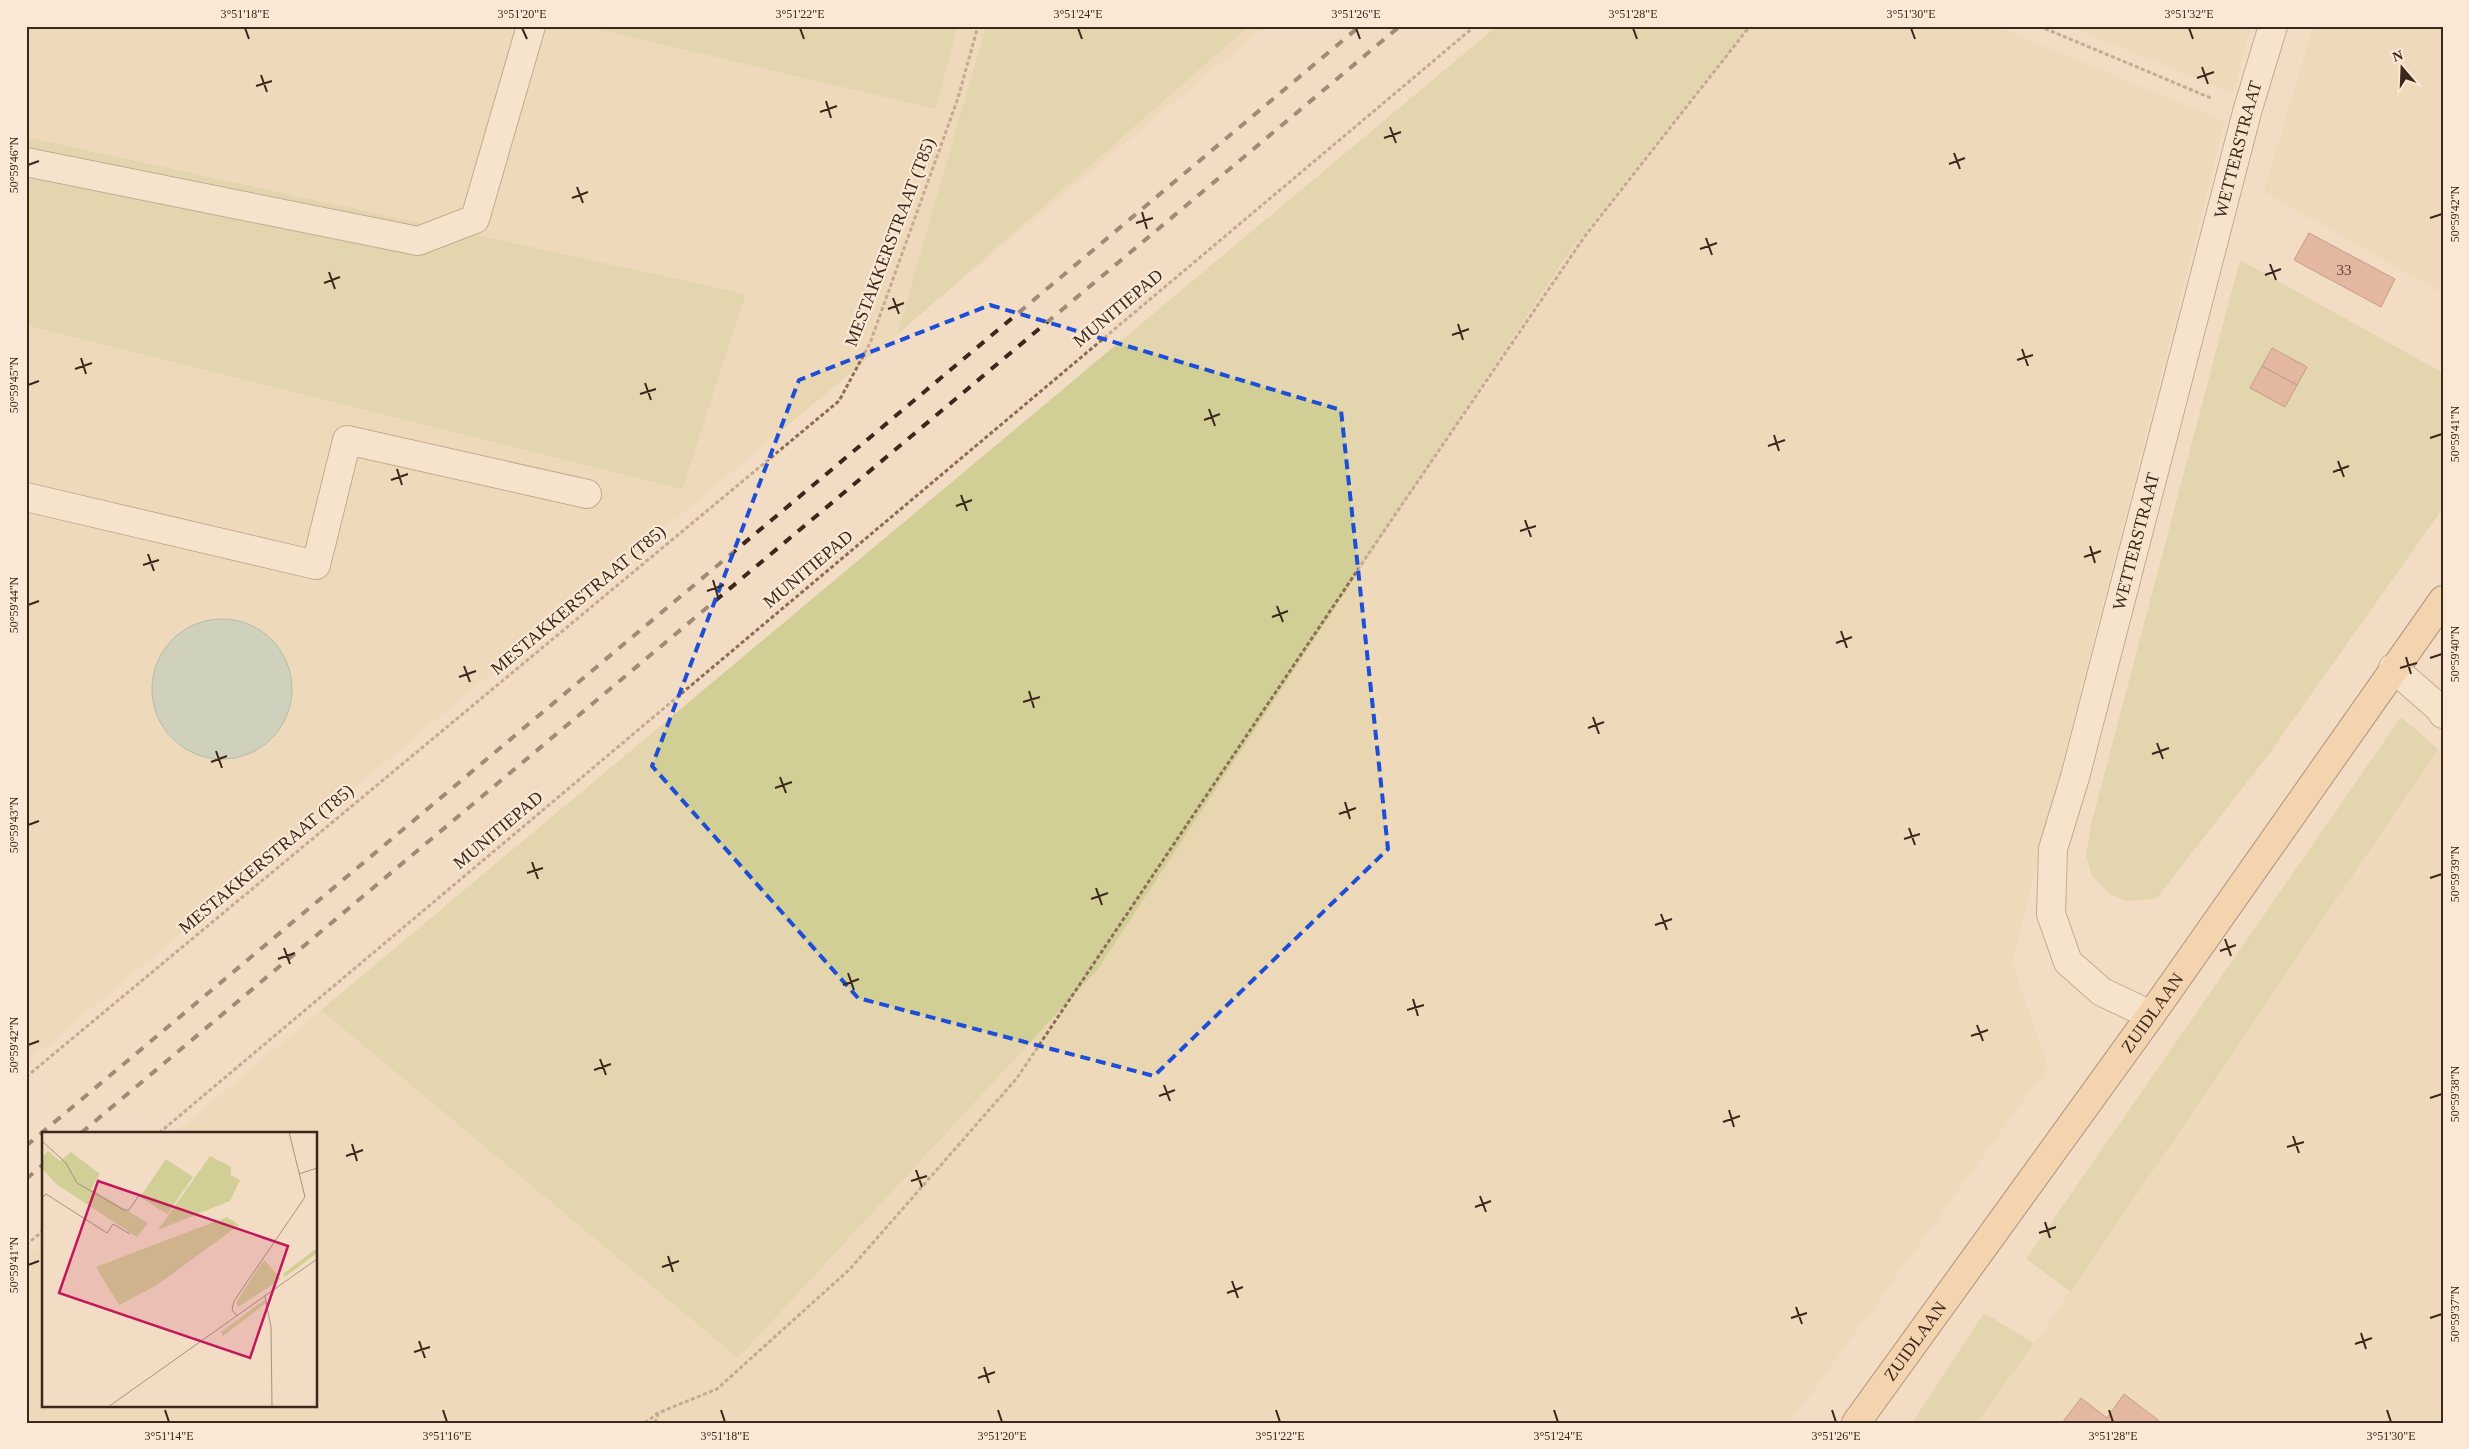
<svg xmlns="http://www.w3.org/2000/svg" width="2469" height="1449" font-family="Georgia,serif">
<rect width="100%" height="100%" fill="#f2dcc3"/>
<!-- farmland -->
<path fill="#e8d6b0" d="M26 26H1265L26 1063Z
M1749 26H1995L2225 121 2012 962 2048 1067 1790 1423H26V1257L44 1243V1405H316V1133H175L321 1010 739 1358 1565 258Z
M2067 26H2251L2233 93Z
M2313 26H2443V294L2264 192Z
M2438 749 2443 756V1423H1977L2086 1270Z"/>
<!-- green -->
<path fill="#d1ce96" d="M585 26H958L935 109Z
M986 26H1249L897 335Z
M1497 26H1749L1565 258 1097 970 738 1358 321 1010Z
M26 137 746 294 682 489 26 325Z
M2240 260 2443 373V508L2269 754 2156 899 2127 901 2110 894 2092 876 2086 855 2092 821Z
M2401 717 2438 749 2071 1292 2026 1259Z
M1984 1313 2034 1343 1977 1423H1912Z"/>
<!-- water -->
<path fill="#a6c4b6" stroke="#6b9483" d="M152 689a70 70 0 1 1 140 0a70 70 0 1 1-140 0Z"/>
<!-- building -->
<path fill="#d38d76" stroke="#8f4f3c" d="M2309 233 2395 279 2381 307 2294 260Z
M2272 348 2307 367 2297 385 2262 366Z
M2262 366 2297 385 2285 407 2250 388Z
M2124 1394 2158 1420 2156 1423H2062L2081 1398 2107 1418Z"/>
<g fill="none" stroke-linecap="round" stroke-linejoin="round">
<!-- minor casing -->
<g stroke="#8e6c58" stroke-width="30">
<g id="minor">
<path d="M26 162 418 241 475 219 531 26"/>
<path d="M26 497 316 565 347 440 587 494"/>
<path d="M2393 668 2439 708 2443 714"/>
<path id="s1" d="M2151 1015 2102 992 2068 962 2051 914 2053 849 2075 777 2247 112 2273 26"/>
</g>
</g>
<!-- major casing -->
<g stroke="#5b3b2d" stroke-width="30">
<g id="major">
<path id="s2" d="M1856 1423 2151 1015 2443 600"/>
</g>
</g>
<!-- path -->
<path stroke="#8e6c58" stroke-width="3" stroke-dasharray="4 2.5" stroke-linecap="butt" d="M2039 26 2211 98
M26 1077 839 401 870 343 958 98 978 26
M159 1133 1475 26
M26 1245 44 1230
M645 1423 658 1413 717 1389 850 1269 1017 1078 1369 553 1585 236 1750 26
M655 1423 658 1414"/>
<!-- minor -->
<use href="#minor" stroke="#fbebd7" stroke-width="28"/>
<!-- major -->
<use href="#major" stroke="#f7ca98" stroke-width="28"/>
<!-- rail -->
<path stroke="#3c271d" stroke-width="4" stroke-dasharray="9 9" stroke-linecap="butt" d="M81 1133 1400 26
M26 1146 1360 26
M26 1179 44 1164"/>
</g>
<!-- marked area -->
<path d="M0 0H2469V1449H0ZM990 305 1341 410 1388 849 1154 1076 858 998 652 766 799 380Z" fill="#f2dcc3" fill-opacity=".55" fill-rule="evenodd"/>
<path fill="none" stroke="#1d4ed8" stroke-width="4" stroke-dasharray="10 6" stroke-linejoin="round" d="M990 305 1341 410 1388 849 1154 1076 858 998 652 766 799 380Z"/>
<!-- ticks -->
<path fill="none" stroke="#3c271d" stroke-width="2" d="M245 28 249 39M522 28 527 39M800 28 804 39M1078 28 1082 39M1356 28 1360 39M1633 28 1637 39M1911 28 1915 39M2189 28 2193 39M2202 67 2208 84M261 75 267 92M2197 78 2214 72M256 86 272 81M826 101 831 118M820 112 837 106M1390 127 1396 143M1384 138 1401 132M1954 153 1960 169M1949 164 1965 158M28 165 39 161M577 187 583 203M572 198 588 192M1142 212 1147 229M2430 218 2442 214M1136 223 1153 218M1706 238 1712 255M1700 249 1717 243M2270 264 2276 280M329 272 335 289M2265 275 2281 269M324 283 340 277M893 298 899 314M888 309 904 303M1458 324 1463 340M1452 335 1469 329M2022 349 2028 366M81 358 86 374M2017 360 2033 355M75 369 92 363M645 383 651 400M28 385 39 381M640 394 656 389M1209 409 1215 426M1204 420 1220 414M1774 435 1779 451M2430 438 2442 434M1768 446 1785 440M2338 461 2344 477M397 469 402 485M2333 472 2349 466M391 480 408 474M961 495 967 511M956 506 972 500M1525 520 1531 537M1520 531 1536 526M2090 546 2095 563M148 554 154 571M2084 557 2101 551M143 565 159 560M713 580 718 597M707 591 724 585M28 605 39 601M1277 606 1283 622M1272 617 1288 611M1841 631 1847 648M1836 643 1852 637M2406 657 2411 674M2430 658 2442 654M464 666 470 682M2400 668 2417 663M459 677 476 671M1029 691 1034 708M1023 702 1040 697M1593 717 1599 734M1588 728 1604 722M2157 743 2163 759M216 751 222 768M2152 754 2169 748M211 762 227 756M780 777 786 793M775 788 792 782M1345 802 1350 819M1339 814 1356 808M28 825 39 821M1909 828 1915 845M1904 839 1920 834M532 862 538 879M527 873 543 868M2430 878 2442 874M1096 888 1102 905M1091 899 1108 893M1661 914 1667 930M1655 925 1672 919M2225 939 2231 956M284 948 290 964M2220 951 2236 945M278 959 295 953M848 973 854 990M843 985 859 979M1413 999 1418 1016M1407 1010 1424 1005M1977 1025 1983 1041M1971 1036 1988 1030M28 1045 39 1041M600 1059 606 1075M594 1070 611 1064M1164 1085 1170 1101M1159 1096 1175 1090M2430 1098 2442 1094M1729 1110 1734 1127M1723 1122 1740 1116M2293 1136 2299 1153M352 1144 357 1161M2287 1147 2304 1142M346 1156 363 1150M916 1170 922 1187M911 1181 927 1176M1480 1196 1486 1212M1475 1207 1491 1201M2045 1222 2050 1238M2039 1233 2056 1227M668 1256 673 1272M28 1265 39 1261M662 1267 679 1261M1232 1281 1238 1298M1227 1293 1243 1287M1796 1307 1802 1324M1791 1318 1807 1313M2430 1318 2442 1314M2361 1333 2366 1349M419 1341 425 1358M2355 1344 2372 1338M414 1352 430 1347M984 1367 989 1383M978 1378 995 1372M165 1410 169 1422M443 1410 447 1422M721 1410 725 1422M998 1410 1002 1422M1276 1410 1280 1422M1554 1410 1558 1422M1832 1410 1836 1422M2109 1410 2113 1422M2387 1410 2391 1422"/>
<g text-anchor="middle" stroke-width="4.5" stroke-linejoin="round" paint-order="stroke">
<!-- number labels -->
<g font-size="15" fill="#624033">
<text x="2344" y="275">33</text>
</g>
<!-- street labels -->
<g font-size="18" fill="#3c271d" stroke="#f8e8d4">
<text dy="6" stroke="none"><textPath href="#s1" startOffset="939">WETTERSTRAAT</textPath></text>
<text transform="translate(890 242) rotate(-69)" y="6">MESTAKKERSTRAAT (T85)</text>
<text transform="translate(1118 308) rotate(-40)" y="6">MUNITIEPAD</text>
<text dy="6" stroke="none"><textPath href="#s1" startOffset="534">WETTERSTRAAT</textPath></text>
<text transform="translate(808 569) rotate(-40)" y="6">MUNITIEPAD</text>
<text transform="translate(578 600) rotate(-40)" y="6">MESTAKKERSTRAAT (T85)</text>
<text transform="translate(498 830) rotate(-40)" y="6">MUNITIEPAD</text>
<text transform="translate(266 859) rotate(-40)" y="6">MESTAKKERSTRAAT (T85)</text>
<text dy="6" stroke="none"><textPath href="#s2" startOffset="506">ZUIDLAAN</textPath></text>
<text dy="6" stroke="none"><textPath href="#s2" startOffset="101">ZUIDLAAN</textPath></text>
</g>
</g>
<!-- overview -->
<g transform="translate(42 1132)">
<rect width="275" height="275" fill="#f2dcc3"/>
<path d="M6 19 18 29 29 20 58 42 49 57 106 91 95 105 14 52 0 36V25ZM168 24 189 35V43L198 48 188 69 116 98ZM124 27 151 45 125 82 98 65ZM185 85 197 93 115 153 77 173 54 135ZM275 116V121L243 145 241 142ZM222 128 239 147 196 175 194 170ZM222 168 224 171 181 204 179 200Z" fill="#d1ce96"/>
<path fill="none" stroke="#a99481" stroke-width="1" d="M0 9 24 31 35 51 82 78H87L98 62M257 42 275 36M0 66 4 62 65 101 71 92 88 102M223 164 229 195 230 275M195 184 190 178 192 169 263 65 247 0M66 275 275 127"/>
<path fill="#c2185b" fill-opacity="0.15" stroke="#c2185b" stroke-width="2.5" d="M56 49 246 114 208 226 17 161Z"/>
<rect width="275" height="275" fill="none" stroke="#3c271d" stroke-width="2.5"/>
</g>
<!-- border -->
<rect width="2469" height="1449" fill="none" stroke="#f8e8d4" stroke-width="55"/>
<!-- north arrow -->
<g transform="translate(2402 68) rotate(341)" stroke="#f8e8d4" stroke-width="4" paint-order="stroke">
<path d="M0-4L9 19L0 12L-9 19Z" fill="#3c271d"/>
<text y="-8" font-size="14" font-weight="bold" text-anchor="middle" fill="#3c271d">N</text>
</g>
<rect x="28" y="28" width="2414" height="1394" fill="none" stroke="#3c271d" stroke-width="2"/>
<g font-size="12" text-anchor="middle" fill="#3c271d">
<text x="245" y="18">3°51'18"E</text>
<text x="522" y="18">3°51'20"E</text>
<text x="800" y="18">3°51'22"E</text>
<text x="1078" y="18">3°51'24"E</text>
<text x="1356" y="18">3°51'26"E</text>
<text x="1633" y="18">3°51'28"E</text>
<text x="1911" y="18">3°51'30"E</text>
<text x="2189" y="18">3°51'32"E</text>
<text transform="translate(14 165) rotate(-90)" y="4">50°59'46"N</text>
<text transform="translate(2455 214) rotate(-90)" y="4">50°59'42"N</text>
<text transform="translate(14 385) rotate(-90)" y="4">50°59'45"N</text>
<text transform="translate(2455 434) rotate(-90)" y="4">50°59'41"N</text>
<text transform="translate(14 605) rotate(-90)" y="4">50°59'44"N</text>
<text transform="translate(2455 654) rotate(-90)" y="4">50°59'40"N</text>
<text transform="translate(14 825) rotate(-90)" y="4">50°59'43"N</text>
<text transform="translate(2455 874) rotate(-90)" y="4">50°59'39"N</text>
<text transform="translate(14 1045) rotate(-90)" y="4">50°59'42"N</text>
<text transform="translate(2455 1094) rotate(-90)" y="4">50°59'38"N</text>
<text transform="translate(14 1265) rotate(-90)" y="4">50°59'41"N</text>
<text transform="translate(2455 1314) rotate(-90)" y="4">50°59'37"N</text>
<text x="169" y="1440">3°51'14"E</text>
<text x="447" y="1440">3°51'16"E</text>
<text x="725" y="1440">3°51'18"E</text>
<text x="1002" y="1440">3°51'20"E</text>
<text x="1280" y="1440">3°51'22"E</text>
<text x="1558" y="1440">3°51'24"E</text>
<text x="1836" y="1440">3°51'26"E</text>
<text x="2113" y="1440">3°51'28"E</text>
<text x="2391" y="1440">3°51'30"E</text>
</g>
</svg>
